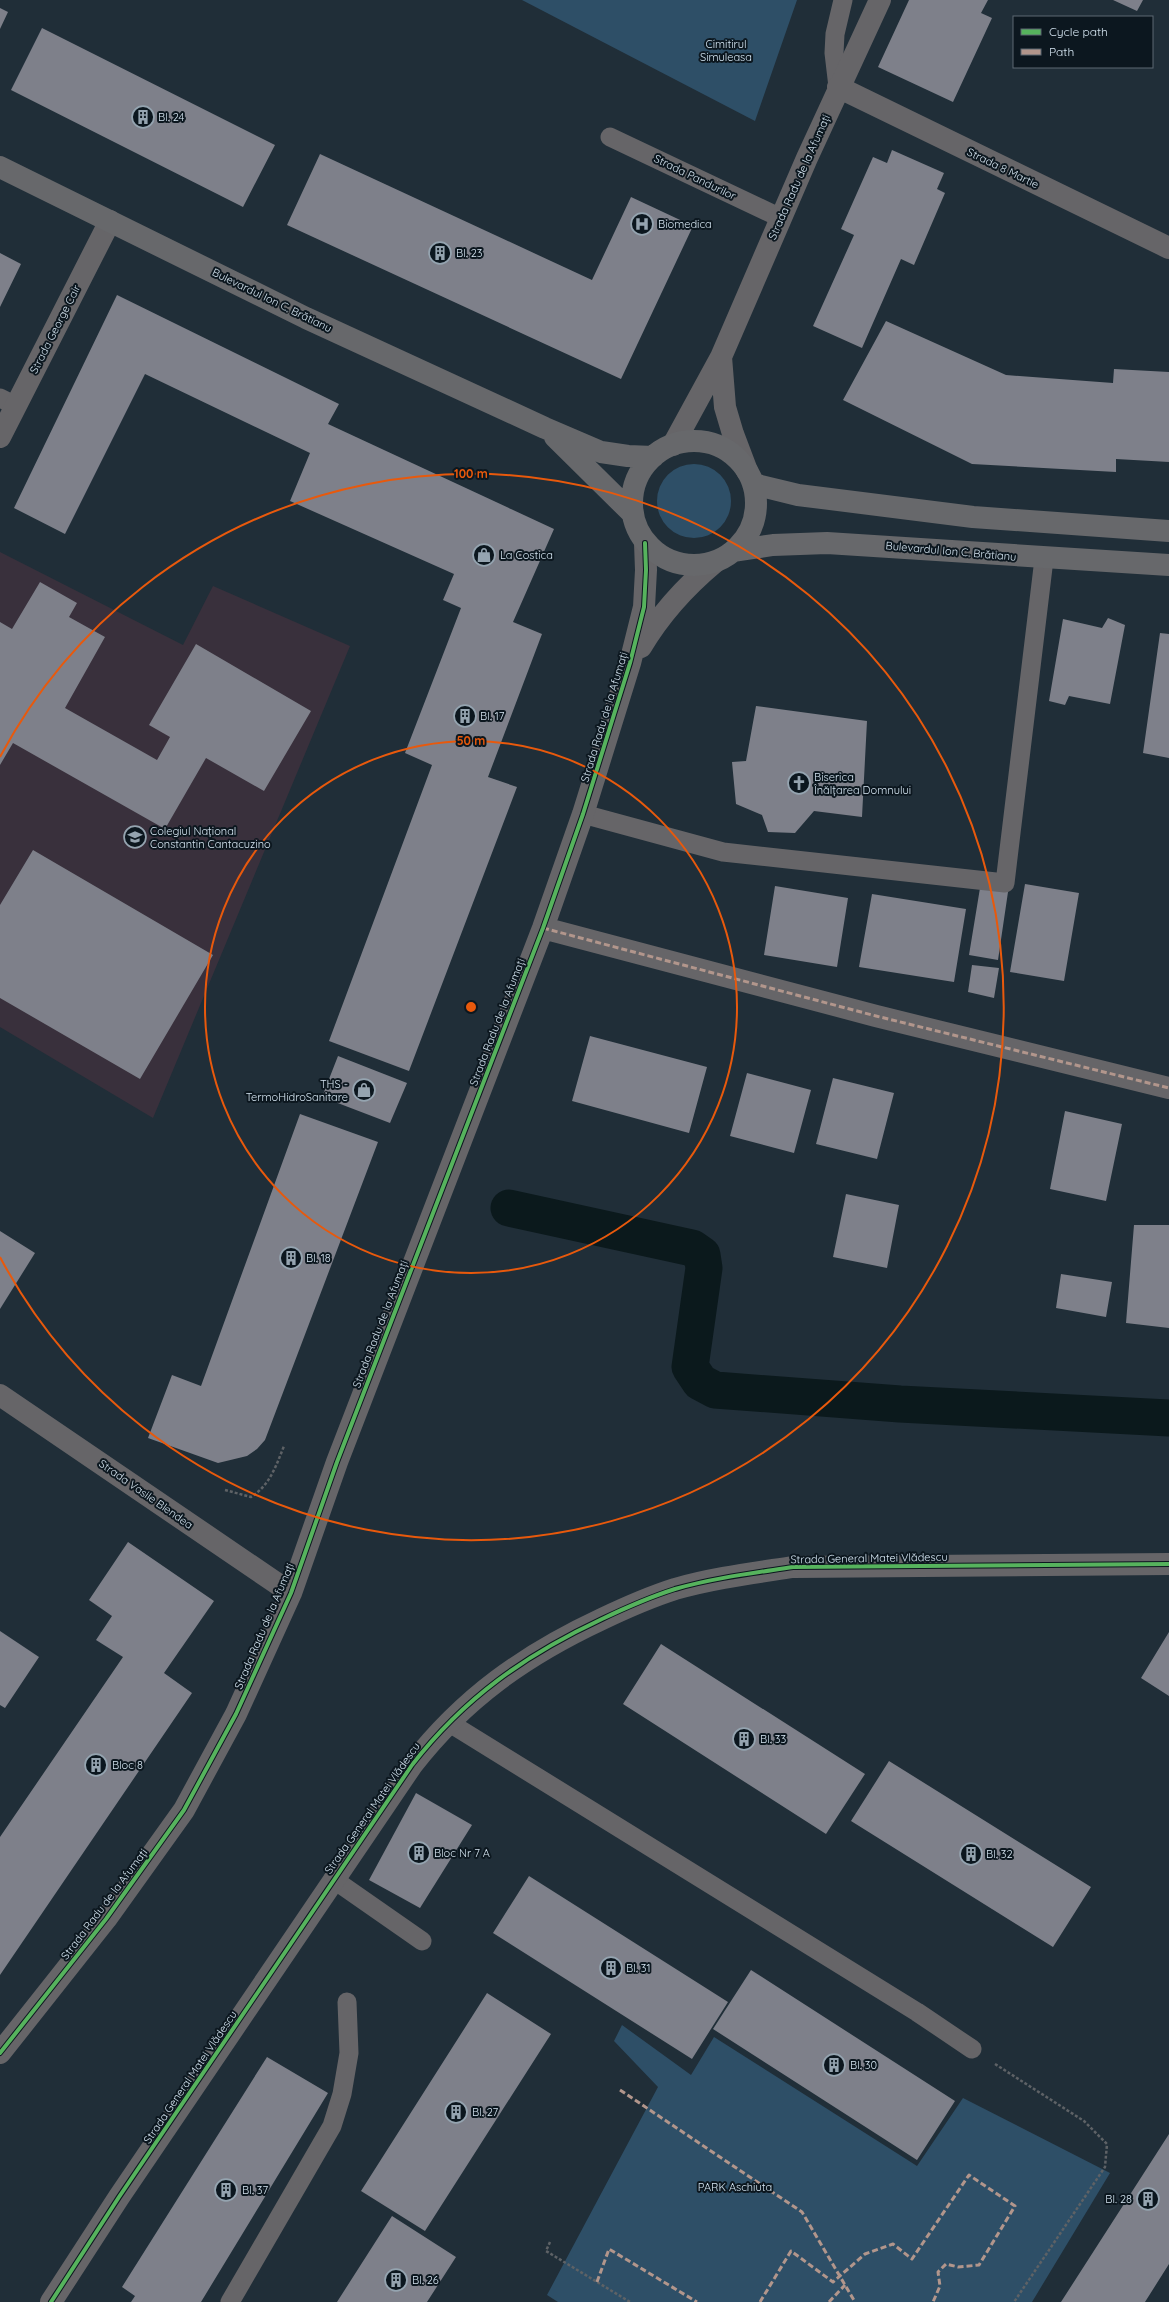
<svg xmlns="http://www.w3.org/2000/svg" width="1169" height="2302" font-family="Quicksand,sans-serif">
<rect width="100%" height="100%" fill="#202e38"/>
<!-- education -->
<path fill="#39303c" d="M0 552 183 645 213 586 350 646 153 1118 0 1027Z"/>
<!-- green -->
<path fill="#2e4f67" d="M522 0H797L755 121Z
M657 501a37 37 0 1 1 74 0a37 37 0 1 1-74 0Z
M622 2025 691 2075 714 2037 917 2166 963 2098 1110 2173 1032 2302H558L547 2295 658 2087 614 2041Z"/>
<g fill="none" stroke-linecap="round" stroke-linejoin="round">
<!-- canal -->
<path stroke="#0b191c" stroke-width="37" d="M509 1208 692 1248 702 1255 704 1268 690 1367 700 1382 715 1390 900 1404 1169 1418"/>
</g>
<!-- building -->
<path fill="#7e808a" d="M909 0H988L981 13 992 18 953 102 878 67Z
M1113 0H1143L1137 11Z
M0 8 8 12 0 29Z
M42 28 275 145 243 207 11 90Z
M892 150 944 173 937 189 945 193 914 265 901 259 862 348 813 326 854 235 841 229 873 157 887 163Z
M320 154 592 280 631 197 693 226 621 379 287 225Z
M0 253 21 264 0 307Z
M117 295 339 404 328 424 554 529 513 622 542 634 488 777 517 787 409 1071 329 1041 432 765 405 753 461 608 443 600 454 574 290 501 310 453 145 374 65 534 14 508Z
M886 321 1006 375 1113 383 1114 369 1169 372V462L1116 459V472L972 464 843 400Z
M40 582 77 603 69 617 105 637 65 708 157 760 170 737 149 725 196 644 311 711 264 791 206 758 165 829 13 743 0 765V622L12 629Z
M1108 618 1125 625 1110 704 1069 696 1065 705 1049 701 1063 619 1102 628Z
M1160 633 1169 634V758L1143 753Z
M756 706 867 721 862 817 814 811 795 833 768 832 762 815 736 804 732 762 746 761Z
M33 850 213 955 140 1079 0 998V905Z
M1025 884 1079 893 1064 981 1010 972Z
M775 886 848 898 837 967 764 955Z
M980 888 1008 892 998 960 969 955Z
M872 894 966 909 954 982 859 967Z
M972 965 999 968 994 998 968 992Z
M590 1036 707 1067 689 1133 572 1101Z
M338 1056 407 1083 390 1123 322 1097Z
M747 1073 811 1090 794 1153 730 1136Z
M833 1078 894 1093 877 1159 816 1144Z
M1065 1111 1122 1124 1106 1201 1050 1189Z
M300 1114 378 1142 265 1440 257 1449 247 1456 218 1463 148 1438 172 1375 201 1386Z
M846 1194 899 1205 887 1268 833 1257Z
M1134 1225H1169V1328L1126 1323Z
M0 1231 35 1253 0 1309Z
M1061 1274 1112 1282 1106 1317 1056 1308Z
M128 1542 214 1601 164 1673 192 1693 0 1975V1837L123 1657 96 1640 112 1616 89 1600Z
M0 1631 39 1657 5 1708 0 1705Z
M1169 1632V1696L1141 1678Z
M661 1644 865 1774 826 1834 623 1704Z
M889 1761 1091 1887 1053 1947 851 1821Z
M416 1793 472 1825 420 1908 369 1880Z
M529 1876 728 2002 692 2059 493 1933Z
M751 1970 955 2101 917 2160 713 2029Z
M487 1993 551 2034 425 2231 361 2191Z
M267 2057 328 2093 201 2302H131L135 2296 122 2287Z
M1169 2134V2264L1145 2302H1061Z
M392 2216 456 2257 427 2302H337Z"/>
<g fill="none" stroke-linecap="round" stroke-linejoin="round">
<!-- path -->
<path stroke="#5e6266" stroke-width="2.5" stroke-dasharray="3 2" stroke-linecap="butt" d="M225 1490 251 1497C270 1485 276 1466 284 1446
M995 2064 1084 2121 1107 2144 1105 2167 1014 2302
M550 2242 546 2251 630 2302"/>
<!-- service -->
<path stroke="#666568" stroke-width="19" d="M838 87 834 53 835 34 843 0
M610 137 781 218
M0 398 16 406
M583 814 723 852 1005 883 1044 559
M448 1722 917 2012 972 2049
M333 1879 422 1941
M230 2302 332 2126 342 2094 349 2053 347 2002"/>
<!-- minor -->
<path stroke="#666568" stroke-width="22" d="M838 87 1169 248
M721 357 725 407 733 434 747 471
M0 437 110 221
M673 445 721 357 807 158 880 0
M641 647C661 613 685 587 715 562
M543 928 876 1016 1169 1088
M0 1395 291 1593
M0 2053 106 1919 184 1810 236 1714 291 1593 337 1462 543 928 583 814 630 663 644 607 646 570 645 543
M51 2302 119 2197 412 1765C464 1698 525 1655 602 1619 625 1608 650 1597 675 1589 713 1578 754 1573 793 1567L1169 1564"/>
<!-- secondary -->
<path stroke="#67686b" stroke-width="22" d="M0 167 306 318 545 428 601 452 628 456 653 457
M555 437 632 513
M632 503a62 62 0 1 1 124 0a62 62 0 1 1-124 0Z
M753 484 798 495 973 517 1169 531
M734 551 773 545 827 543 1169 565"/>
<!-- quiet -->
<path stroke="#b2968c" stroke-width="3" stroke-dasharray="6 3" stroke-linecap="butt" d="M543 928 876 1016 1169 1088
M620 2090 802 2212 855 2302
M597 2282 609 2249 697 2302
M760 2302 791 2251 833 2282 865 2254 893 2244 912 2259 969 2175 1015 2206 979 2265 958 2267 946 2264 938 2272 940 2286 933 2302
M829 2302 845 2285"/>
<!-- cycleway casing -->
<g stroke="#0c171f" stroke-width="6">
<path id="cycleway" d="M0 2053 106 1919 184 1810 236 1714 291 1593 337 1462 543 928 583 814 630 663 644 607 646 570 645 543
M51 2302 119 2197 412 1765C464 1698 525 1655 602 1619 625 1608 650 1597 675 1589 713 1578 754 1573 793 1567L1169 1564"/>
</g>
<!-- cycleway -->
<use href="#cycleway" stroke="#56b35d" stroke-width="4"/>
</g>
<!-- distance rings -->
<g fill="none" stroke="#e8590c" stroke-width="2">
<circle cx="471" cy="1007" r="266"/>
<path d="M0 757A533 533 0 1 1 0 1257"/>
</g>
<!-- icons -->
<defs>
<g id="building-ring" transform="scale(1.15)"><circle r="9.5" fill="#0c171f" stroke="#95a4b0" stroke-width="1.5"/><path d="M-4-6H4V6H1V3H-1V6H-4ZM-2.5-4.3h1.7v1.8h-1.7ZM.8-4.3h1.7v1.8H.8ZM-2.5-1h1.7V.8h-1.7ZM.8-1h1.7V.8H.8Z" fill="#95a4b0"/></g>
<g id="hospital-ring" transform="scale(1.15)"><circle r="9.5" fill="#0c171f" stroke="#95a4b0" stroke-width="1.5"/><path d="M-5-5h3v3.5h4V-5h3V5h-3V1.5h-4V5h-3Z" fill="#95a4b0"/></g>
<g id="shop-ring" transform="scale(1.15)"><circle r="9.5" fill="#0c171f" stroke="#95a4b0" stroke-width="1.5"/><path d="M-5-2.5h2.3a2.7 3.5 0 0 1 5.4 0H5L5.5 6h-11ZM-1.5-2.5h3a1.5 2.3 0 0 0-3 0Z" fill="#95a4b0"/></g>
<g id="church-ring" transform="scale(1.15)"><circle r="9.5" fill="#0c171f" stroke="#95a4b0" stroke-width="1.5"/><path d="M-1.2-6h2.4v3.5h3.3v2.4h-3.3V6h-2.4V-.1h-3.3v-2.4h3.3Z" fill="#95a4b0"/></g>
<g id="school-ring" transform="scale(1.15)"><circle r="9.5" fill="#0c171f" stroke="#95a4b0" stroke-width="1.5"/><path d="M0-5L7-2L0 1L-7-2ZM-4 1L0 2.5L4 1V4Q0 6-4 4Z" fill="#95a4b0"/></g>
</defs>
<g fill-rule="evenodd">
<use href="#building-ring" x="143" y="117"/>
<use href="#hospital-ring" x="642" y="224"/>
<use href="#building-ring" x="440" y="253"/>
<use href="#shop-ring" x="484" y="555"/>
<use href="#building-ring" x="465" y="716"/>
<use href="#church-ring" x="799" y="783"/>
<use href="#school-ring" x="135" y="837"/>
<use href="#shop-ring" x="364" y="1090"/>
<use href="#building-ring" x="291" y="1258"/>
<use href="#building-ring" x="744" y="1739"/>
<use href="#building-ring" x="96" y="1765"/>
<use href="#building-ring" x="419" y="1853"/>
<use href="#building-ring" x="971" y="1854"/>
<use href="#building-ring" x="611" y="1968"/>
<use href="#building-ring" x="834" y="2065"/>
<use href="#building-ring" x="456" y="2112"/>
<use href="#building-ring" x="226" y="2190"/>
<use href="#building-ring" x="1148" y="2199"/>
<use href="#building-ring" x="396" y="2280"/>
</g>
<g text-anchor="middle" stroke-width="4" stroke-linejoin="round" paint-order="stroke">
<!-- park labels -->
<g font-size="11" fill="#d5e6f3" stroke="#0c171f">
<text x="726" y="48">Cimitirul<tspan x="726" dy="13">Simuleasa</tspan></text>
<text x="735" y="2191">PARK Aschiuta</text>
</g>
<!-- poi labels -->
<g font-size="11" fill="#d4e4f0" stroke="#0c171f" text-anchor="start">
<text x="158" y="121">Bl. 24</text>
<text x="658" y="228">Biomedica</text>
<text x="456" y="257">Bl. 23</text>
<text x="500" y="559">La Costica</text>
<text x="480" y="720">Bl. 17</text>
<text x="814" y="781">Biserica<tspan x="814" dy="13">Înălțarea Domnului</tspan></text>
<text x="150" y="835">Colegiul Național<tspan x="150" dy="13">Constantin Cantacuzino</tspan></text>
<text x="348" y="1088" text-anchor="end">THS -<tspan x="348" dy="13">TermoHidroSanitare</tspan></text>
<text x="306" y="1262">Bl. 18</text>
<text x="760" y="1743">Bl. 33</text>
<text x="112" y="1769">Bloc 8</text>
<text x="434" y="1857">Bloc Nr 7 A</text>
<text x="986" y="1858">Bl. 32</text>
<text x="626" y="1972">Bl. 31</text>
<text x="850" y="2069">Bl. 30</text>
<text x="472" y="2116">Bl. 27</text>
<text x="242" y="2194">Bl. 37</text>
<text x="1132" y="2203" text-anchor="end">Bl. 28</text>
<text x="412" y="2284">Bl. 26</text>
</g>
<!-- street labels -->
<g font-size="11" fill="#d4e4f0" stroke="#0c171f">
<text transform="translate(1003 168) rotate(26)" y="4">Strada 8 Martie</text>
<text transform="translate(695 177) rotate(26)" y="4">Strada Pandurilor</text>
<text transform="translate(799 177) rotate(-66)" y="4">Strada Radu de la Afumați</text>
<text transform="translate(272 300) rotate(26)" y="4">Bulevardul Ion C. Brătianu</text>
<text transform="translate(55 329) rotate(-63)" y="4">Strada George Cair</text>
<text transform="translate(951 551) rotate(5)" y="4">Bulevardul Ion C. Brătianu</text>
<text transform="translate(604 717) rotate(-73)" y="4">Strada Radu de la Afumați</text>
<text transform="translate(497 1022) rotate(-69)" y="4">Strada Radu de la Afumați</text>
<text transform="translate(380 1324) rotate(-69)" y="4">Strada Radu de la Afumați</text>
<text transform="translate(146 1494) rotate(35)" y="4">Strada Vasile Blendea</text>
<text transform="translate(869 1558) rotate(-1)" y="4">Strada General Matei Vlădescu</text>
<text transform="translate(264 1626) rotate(-67)" y="4">Strada Radu de la Afumați</text>
<text transform="translate(372 1808) rotate(-55)" y="4">Strada General Matei Vlădescu</text>
<text transform="translate(104 1904) rotate(-53)" y="4">Strada Radu de la Afumați</text>
<text transform="translate(190 2077) rotate(-56)" y="4">Strada General Matei Vlădescu</text>
</g>
</g>
<circle cx="471" cy="1007" r="6" fill="#e8590c" stroke="#0c171f" stroke-width="2"/>
<g font-size="12" text-anchor="middle" font-weight="bold" fill="#e8590c" stroke="#0c171f" stroke-width="4" stroke-linejoin="round" paint-order="stroke">
<text x="471" y="478">100 m</text>
<text x="471" y="745">50 m</text>
</g>
<!-- legend -->
<rect x="1013" y="16" width="140" height="52" fill="#0c171f" stroke="#5c6973"/>
<rect x="1021" y="29" width="20" height="6" fill="#56b35d" stroke="#5c6973"/>
<text x="1049" y="36" font-size="12" fill="#d4e4f0">Cycle path</text>
<rect x="1021" y="49" width="20" height="6" fill="#b2968c" stroke="#5c6973"/>
<text x="1049" y="56" font-size="12" fill="#d4e4f0">Path</text>
</svg>
